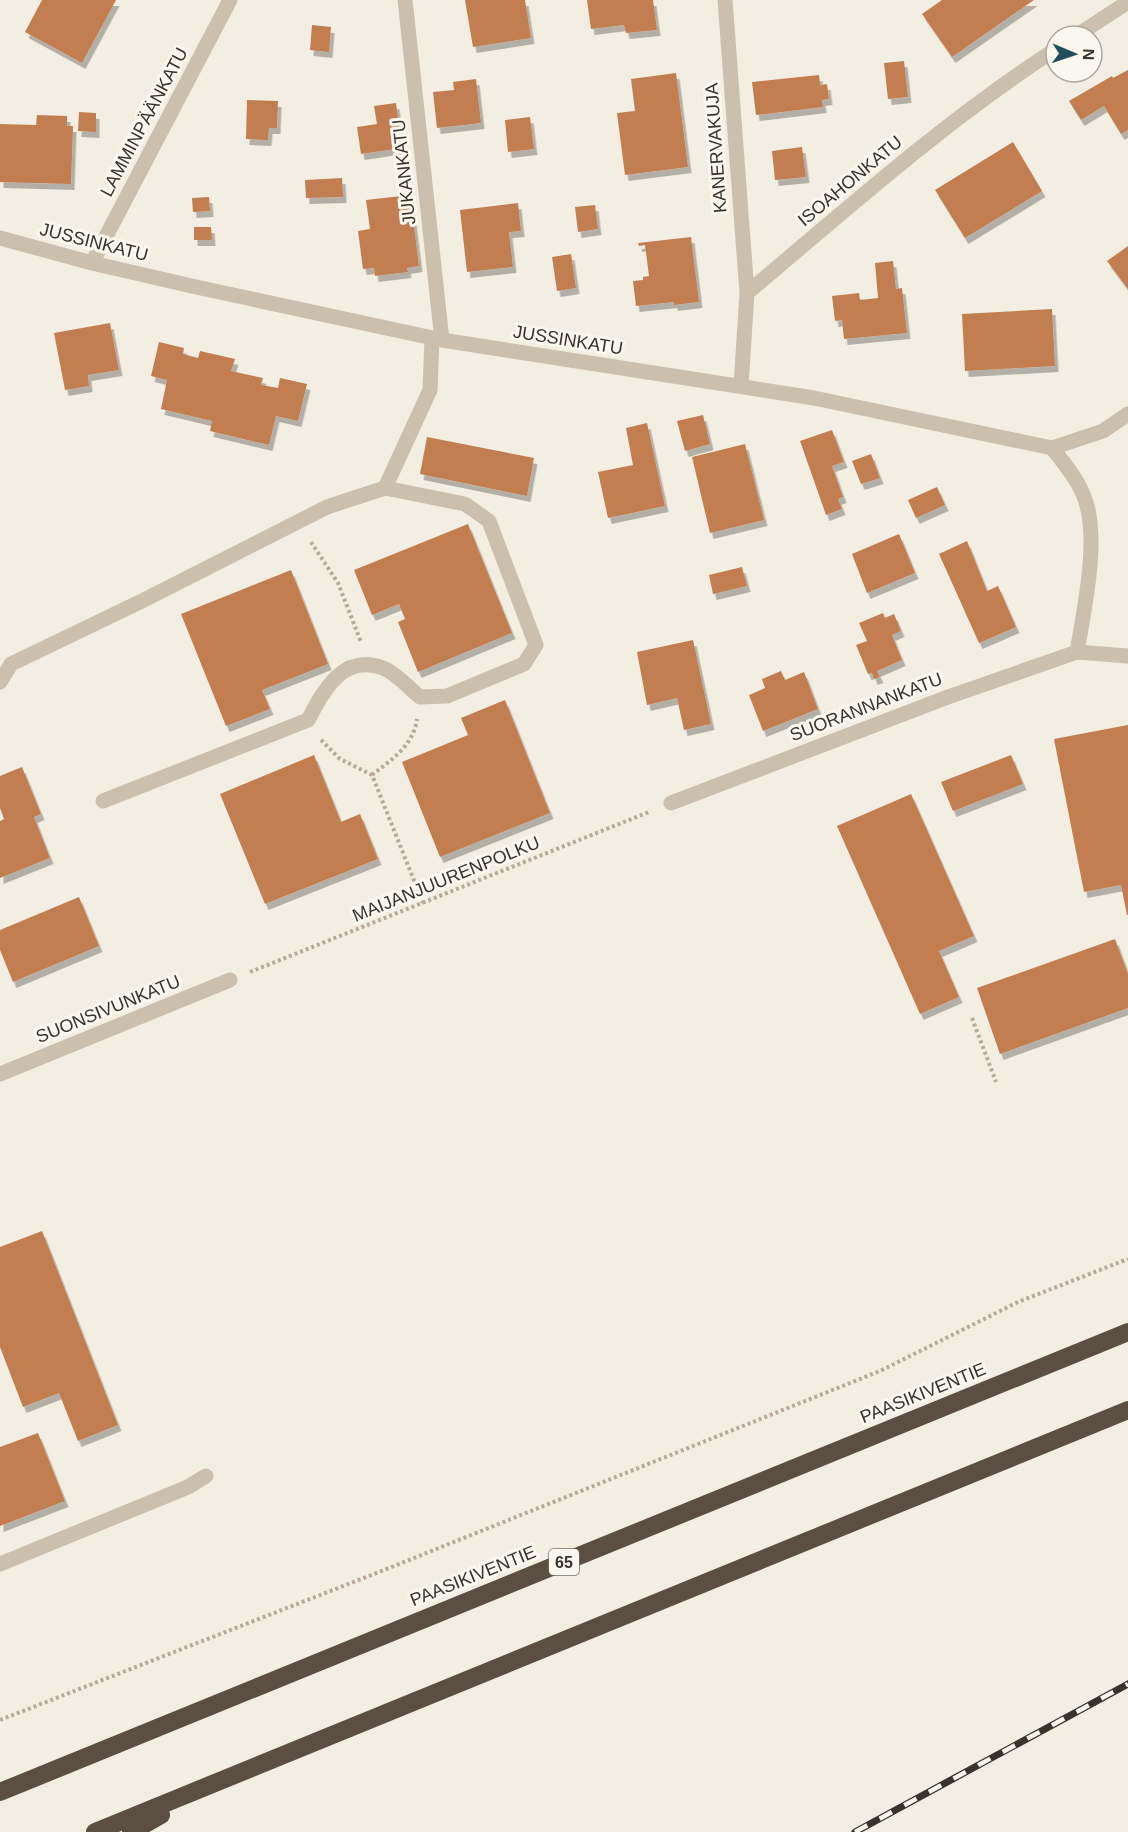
<svg xmlns="http://www.w3.org/2000/svg" width="1128" height="1832" font-family="Helvetica,sans-serif">
<defs>
<filter id="shadow"><feDropShadow dx="3.5" dy="6" stdDeviation="0" flood-color="#0004"/></filter>
</defs>
<rect width="100%" height="100%" fill="#f3eee2"/>
<!-- building -->
<path fill="#c27e51" filter="url(#shadow)" d="M42 0H116L82 63 25 32Z
M465 0H525L531 38 473 47Z
M587 0H653L657 30 626 33 624 25 591 29Z
M942 0H1034L952 57 922 14Z
M312 25 331 27 329 52 310 50Z
M904 61 908 97 888 99 884 63Z
M1128 70V130L1121 134 1104 106 1081 120 1069 101 1112 76 1113 78Z
M676 73 688 167 625 175 617 113 635 111 631 79Z
M819 75 820 85 827 84 829 99 822 100 823 107 756 115 752 82Z
M476 79 481 123 437 128 433 92 454 90 453 82Z
M247 100 278 101 277 128H269L268 140 246 139Z
M396 103 402 148 361 154 357 127 377 124 374 106Z
M79 112 96 113V132L78 131Z
M37 115 67 116V126H73L71 184 0 182V124L36 125Z
M530 117 534 149 508 152 505 120Z
M1013 142 1042 191 965 238 935 190Z
M802 147 806 177 775 180 772 151Z
M342 178 343 197 306 198 305 180Z
M410 195 419 266 407 268 408 272 375 276 374 268 363 269 358 231 370 229 366 200Z
M209 197 210 211 193 212 192 198Z
M518 203 521 231 509 232 513 267 467 272 460 210Z
M595 205 598 229 578 232 575 207Z
M194 227H211L212 240H194Z
M691 237 699 302 674 305V302L636 306 633 281 643 280V277L649 276 645 245 639 246 638 243Z
M1128 246V289L1107 261Z
M571 254 576 288 557 291 552 257Z
M893 261 896 289 902 288 907 333 844 339 842 320 835 321 832 296 859 293 860 300 878 298 875 263Z
M1052 309 1055 366 965 371 962 314Z
M110 323 119 370 88 375 89 386 65 390 54 333Z
M159 342 184 348 183 354 198 358 200 351 235 359 231 371 263 378 261 385 278 388 280 378 307 384 298 421 276 416 269 445 210 431 212 421 161 409 167 380 151 376Z
M703 415 710 444 685 451 677 421Z
M647 423 665 506 608 518 598 472 633 465 626 428Z
M832 430 844 462 832 466 843 497 838 499 842 509 826 515 800 441Z
M427 437 534 458 527 496 420 474Z
M745 444 764 520 710 533 692 457Z
M871 454 880 478 861 484 852 461Z
M937 487 945 505 916 518 908 500Z
M468 524 512 633 418 672 398 622 405 619 399 604 372 615 354 570Z
M899 534 915 573 867 593 852 554Z
M967 541 987 591 998 586 1016 627 979 643 939 554Z
M742 567 747 586 713 594 709 575Z
M291 570 328 664 262 690 270 709 226 726 181 614Z
M883 613 885 618 894 614 901 631 892 635 902 660 877 671 880 677 874 679 872 673 868 674 856 645 867 641 859 623Z
M693 640 711 724 684 730 677 698 647 705 637 652Z
M781 671 785 680 804 672 818 709 763 731 749 695 765 688 762 679Z
M505 700 550 813 440 857 402 762 468 735 461 718Z
M1128 725V915H1127L1121 885 1084 892 1054 739Z
M314 755 341 822 360 814 378 859 265 904 220 794Z
M1011 755 1023 784 953 811 941 782Z
M22 767 41 814 34 817 50 858 0 878V821L4 819 0 808V776Z
M911 794 974 936 939 951 959 997 920 1014 837 826Z
M79 897 99 946 13 982 0 950V930Z
M1115 939 1128 974V1008L1000 1054 977 988Z
M42 1231 118 1425 78 1441 59 1393 23 1407 0 1347V1247Z
M38 1433 65 1501 0 1526V1447Z"/>
<g fill="none" stroke-linecap="round" stroke-linejoin="round">
<!-- path -->
<path stroke="#b7aa97" stroke-width="4" stroke-dasharray="3 3" stroke-linecap="butt" d="M311 542 338 583 361 642
M321 740 340 759 372 775 423 903
M372 775C391 760 414 745 417 719
M250 972 649 812
M972 1018 996 1082
M0 1720 374 1574 880 1371 1018 1302 1128 1259"/>
<!-- minor -->
<path stroke="#cbc0ad" stroke-width="15" d="M405 0 442 340
M725 0 747 293
M1076 36 1128 2
M0 238 92 263 196 287 442 340 814 398 1052 448 1103 431 1128 414
M92 263 230 0
M741 386 747 293C847 209 946 120 1056 49
M1077 652 1128 656
M0 682 11 664 142 601 327 507 385 488 430 390 432 338
M103 801 308 720C324 690 343 653 383 668 396 673 409 688 420 697L447 696 524 664 536 645 489 521 465 504 385 488
M671 803 948 697 1077 652C1084 610 1101 534 1083 494 1076 477 1063 462 1052 448
M0 1074 230 980
M0 1564 188 1487 206 1476"/>
<!-- highway -->
<path stroke="#5b4e43" stroke-width="18" d="M0 1792 1128 1332
M95 1832 1128 1410
M131 1832 161 1815"/>
<!-- rail casing -->
<g stroke="#3a322c" stroke-width="7">
<path id="rail" d="M855 1832 1128 1684"/>
</g>
<!-- rail -->
<use href="#rail" stroke="#faf7ee" stroke-width="4.5" stroke-dasharray="14" stroke-linecap="butt"/>
</g>
<g text-anchor="middle" stroke-width="6" stroke-linejoin="round" paint-order="stroke">
<!-- shield labels -->
<rect fill="#faf7ee" stroke="#746d66" stroke-width="1.5" x="549" y="1549" width="30" height="26" rx="4.5"/>
<g font-size="16" font-weight="bold" fill="#3a322c">
<text x="564" y="1568">65</text>
</g>
<!-- street labels -->
<g font-size="18" fill="#3a322c" stroke="#faf7ee">
<text transform="translate(144 122) rotate(-62)" y="6">LAMMINPÄÄNKATU</text>
<text transform="translate(716 148) rotate(-94)" y="6">KANERVAKUJA</text>
<text transform="translate(404 172) rotate(-96)" y="6">JUKANKATU</text>
<text transform="translate(850 181) rotate(-40)" y="6">ISOAHONKATU</text>
<text transform="translate(94 242) rotate(14)" y="6">JUSSINKATU</text>
<text transform="translate(568 340) rotate(9)" y="6">JUSSINKATU</text>
<text transform="translate(866 707) rotate(-21)" y="6">SUORANNANKATU</text>
<text transform="translate(446 879) rotate(-22)" y="6">MAIJANJUURENPOLKU</text>
<text transform="translate(108 1009) rotate(-22)" y="6">SUONSIVUNKATU</text>
<text transform="translate(923 1393) rotate(-22)" y="6">PAASIKIVENTIE</text>
<text transform="translate(473 1576) rotate(-22)" y="6">PAASIKIVENTIE</text>
</g>
</g>
<!-- north arrow -->
<g transform="translate(1074 54) rotate(92)"><circle r="28" fill="#faf7ee" stroke="#ada8a0" stroke-width="1.5"/>
<path d="M0-4.5L10 22L0 15L-10 22Z" fill="#224e5b"/>
<text y="-9" font-size="16" font-weight="bold" text-anchor="middle" fill="#3a322c">N</text>
</g>
</svg>
